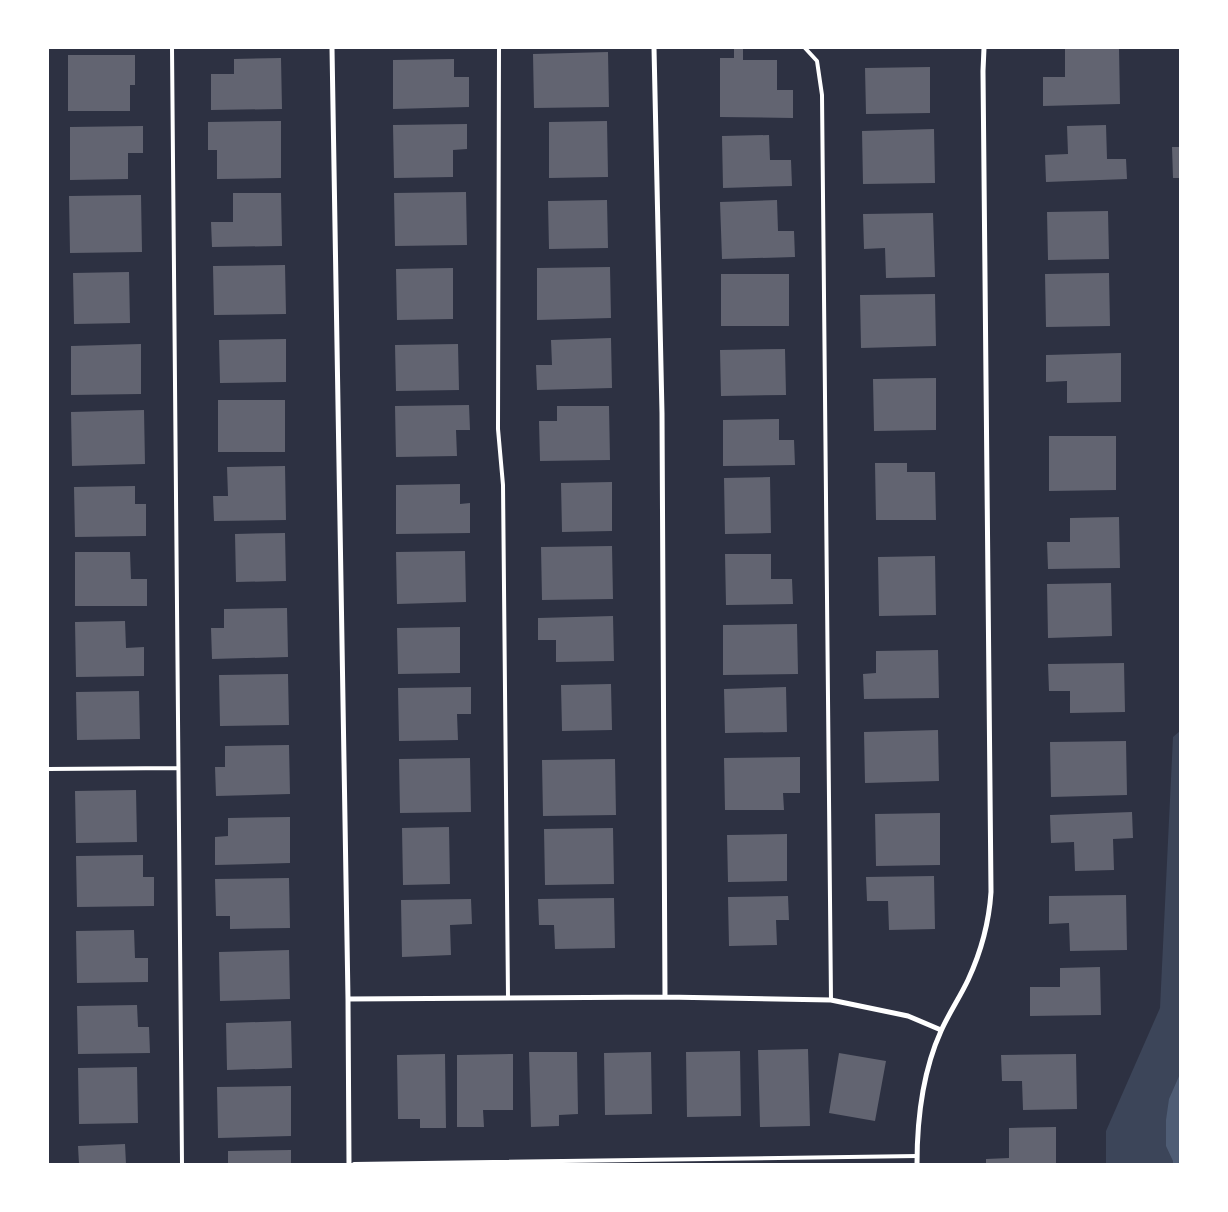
<svg xmlns="http://www.w3.org/2000/svg" width="1228" height="1212" font-family="Roboto,sans-serif">
<rect width="100%" height="100%" fill="#2d3142"/>
<!-- green -->
<path fill="#3c4559" d="M1180 731V1164H1106V1131L1160 1008 1173 737Z"/>
<!-- water -->
<path fill="#4f5d75" d="M1180 1074V1164H1173V1161L1166 1146V1120L1169 1099Z"/>
<!-- building -->
<path fill="#626471" d="M734 48H743V60H777V90H793V118L720 117V58H734Z
M1119 48 1120 104 1043 106V77H1065V49Z
M608 52 609 107 534 108 533 54Z
M68 55H135V85H130V111H68Z
M281 58 282 109 211 110V74H234V59Z
M454 59V77H469V107L393 109V60Z
M930 67V113L866 114 865 68Z
M281 121V178L217 179V150H208V122Z
M607 121 608 177 549 178V122Z
M467 124V149L453 150V177L394 178 393 125Z
M1106 125 1107 159H1126L1127 179 1046 182 1045 155 1068 154 1067 126Z
M143 126V153H128V179L70 180V127Z
M934 129 935 183 863 184 862 131Z
M769 135 770 160H791L792 186 723 188 722 136Z
M1172 147H1180V178H1173Z
M466 192 467 245 395 246 394 193Z
M233 193H281L282 246 212 247 211 222H233Z
M141 195 142 252 70 253 69 196Z
M607 200 608 248 549 249 548 201Z
M777 200 778 231H794L795 257 722 259 720 202Z
M1108 211 1109 259 1048 260 1047 212Z
M933 213 935 277 886 278 885 248 864 249 863 214Z
M285 265 286 314 214 315 213 266Z
M610 267 611 318 537 320V268Z
M453 268V319L397 320 396 269Z
M129 272 130 323 74 324 73 273Z
M1109 273 1110 326 1046 327 1045 274Z
M721 274H789V326H721Z
M935 294 936 346 861 348 860 295Z
M611 338 612 388 537 390 536 365H552L551 340Z
M286 339V382L220 383 219 340Z
M141 344V394L71 395V346Z
M458 344 459 390 396 391 395 345Z
M785 349 786 395 721 396 720 350Z
M1121 353V402L1067 403V381L1046 382V355Z
M936 378V430L874 431 873 379Z
M218 400H285V452H218Z
M469 405 470 430H456L457 456 396 457 395 406Z
M557 406H609L610 460 540 461 539 421H557Z
M144 410 145 464 72 466 71 412Z
M779 419V440H794L795 465 723 466V420Z
M1049 436H1116V490L1049 491Z
M875 463H907V472H935L936 520H876Z
M285 466 286 520 214 521 213 496H228L227 467Z
M770 477 771 533 725 534 724 478Z
M612 482V531L562 532 561 483Z
M460 484V504L470 503V533L396 534V485Z
M135 486V504H146V536L75 537 74 487Z
M1119 517 1120 568 1048 569 1047 542H1070V518Z
M285 533 286 581 236 582 235 534Z
M612 546 613 599 542 600 541 547Z
M465 551 466 602 397 604 396 552Z
M75 552H130L131 579H147V606H75Z
M725 554H771V579H792L793 604 726 605Z
M935 556 936 615 879 616 878 557Z
M1111 583 1112 636 1048 638 1047 584Z
M287 608 288 657 212 659 211 628H224V609Z
M613 616 614 661 556 662V640H538V618Z
M125 621 126 648 144 647V676L76 677 75 622Z
M797 624 798 674 723 675V625Z
M460 627V673L398 674 397 628Z
M938 650 939 698 864 699 863 674 876 673V651Z
M1124 663 1125 712 1070 713V691H1049L1048 664Z
M288 674 289 725 220 726 219 675Z
M611 684 612 730 562 731 561 685Z
M471 687V714H457L458 740 399 741 398 688Z
M786 687 787 732 725 733 724 689Z
M139 691 140 739 77 740 76 692Z
M938 730 939 781 865 783 864 732Z
M1126 741 1127 795 1051 797 1050 742Z
M289 745 290 794 216 796 215 767H225V746Z
M800 757V793H783L784 810H725L724 758Z
M470 758 471 812 400 813 399 759Z
M615 759 616 815 543 816 542 760Z
M136 790 137 842 76 843 75 791Z
M1132 812 1133 838 1113 839 1114 870 1075 871 1074 842 1051 843 1050 815Z
M940 813V865L876 866 875 814Z
M290 817V863L215 865V837L228 836V818Z
M449 827 450 884 403 885 402 828Z
M613 828 614 884 545 885 544 829Z
M787 834V881L728 882 727 835Z
M143 855V877H154V906L77 907 76 856Z
M934 876 935 929 889 930 888 901H867L866 877Z
M289 878 290 928 230 929V916H216L215 879Z
M1126 895 1127 950 1070 951 1069 923 1049 924V896Z
M788 896 789 920H776L777 945 729 946 728 897Z
M614 898 615 948 555 949 554 925H539L538 899Z
M471 899 472 924 450 925 451 955 402 957 401 900Z
M134 930 135 958H148V982L77 983 76 931Z
M289 950 290 999 220 1001 219 952Z
M1100 967 1101 1015 1030 1016V987H1060V968Z
M137 1005 138 1027H149L150 1053 78 1054 77 1006Z
M291 1021 292 1068 227 1070 226 1023Z
M808 1049 810 1126 760 1127 758 1050Z
M740 1051 741 1116 687 1117 686 1052Z
M529 1052H577L578 1114 559 1115V1126L531 1127Z
M651 1052 652 1114 605 1115 604 1053Z
M839 1053 886 1061 875 1121 829 1113Z
M445 1054 446 1128H420V1119H398L397 1055Z
M513 1054V1110H483L484 1127H457V1055Z
M1076 1054 1077 1109 1023 1110 1022 1081H1002L1001 1055Z
M137 1067 138 1123 79 1124 78 1068Z
M291 1086V1136L218 1138 217 1087Z
M1056 1127V1164H986V1159L1009 1158V1128Z
M125 1144 126 1164H79L78 1146Z
M291 1150V1164H228V1151Z"/>
<g fill="none" stroke-linecap="round" stroke-linejoin="round">
<!-- service -->
<path stroke="#fff" stroke-width="4" d="M172 48 182 1164
M499 48 498 429 503 485 508 997
M805 48 817 61 822 95 831 1000
M48 769 178 768
M354 1164 917 1156"/>
<!-- minor -->
<path stroke="#fff" stroke-width="5" d="M332 48 348 999 349 1164
M654 48 662 413 665 997
M348 999 665 997 831 1000 908 1016 941 1030
M917 1164C917 1119 922 1073 941 1031 949 1013 960 997 968 980 981 952 989 923 991 892L983 71 984 48"/>
</g>
<!-- border -->
<rect width="1228" height="1212" fill="none" stroke="#ffffff" stroke-width="98"/>
</svg>
